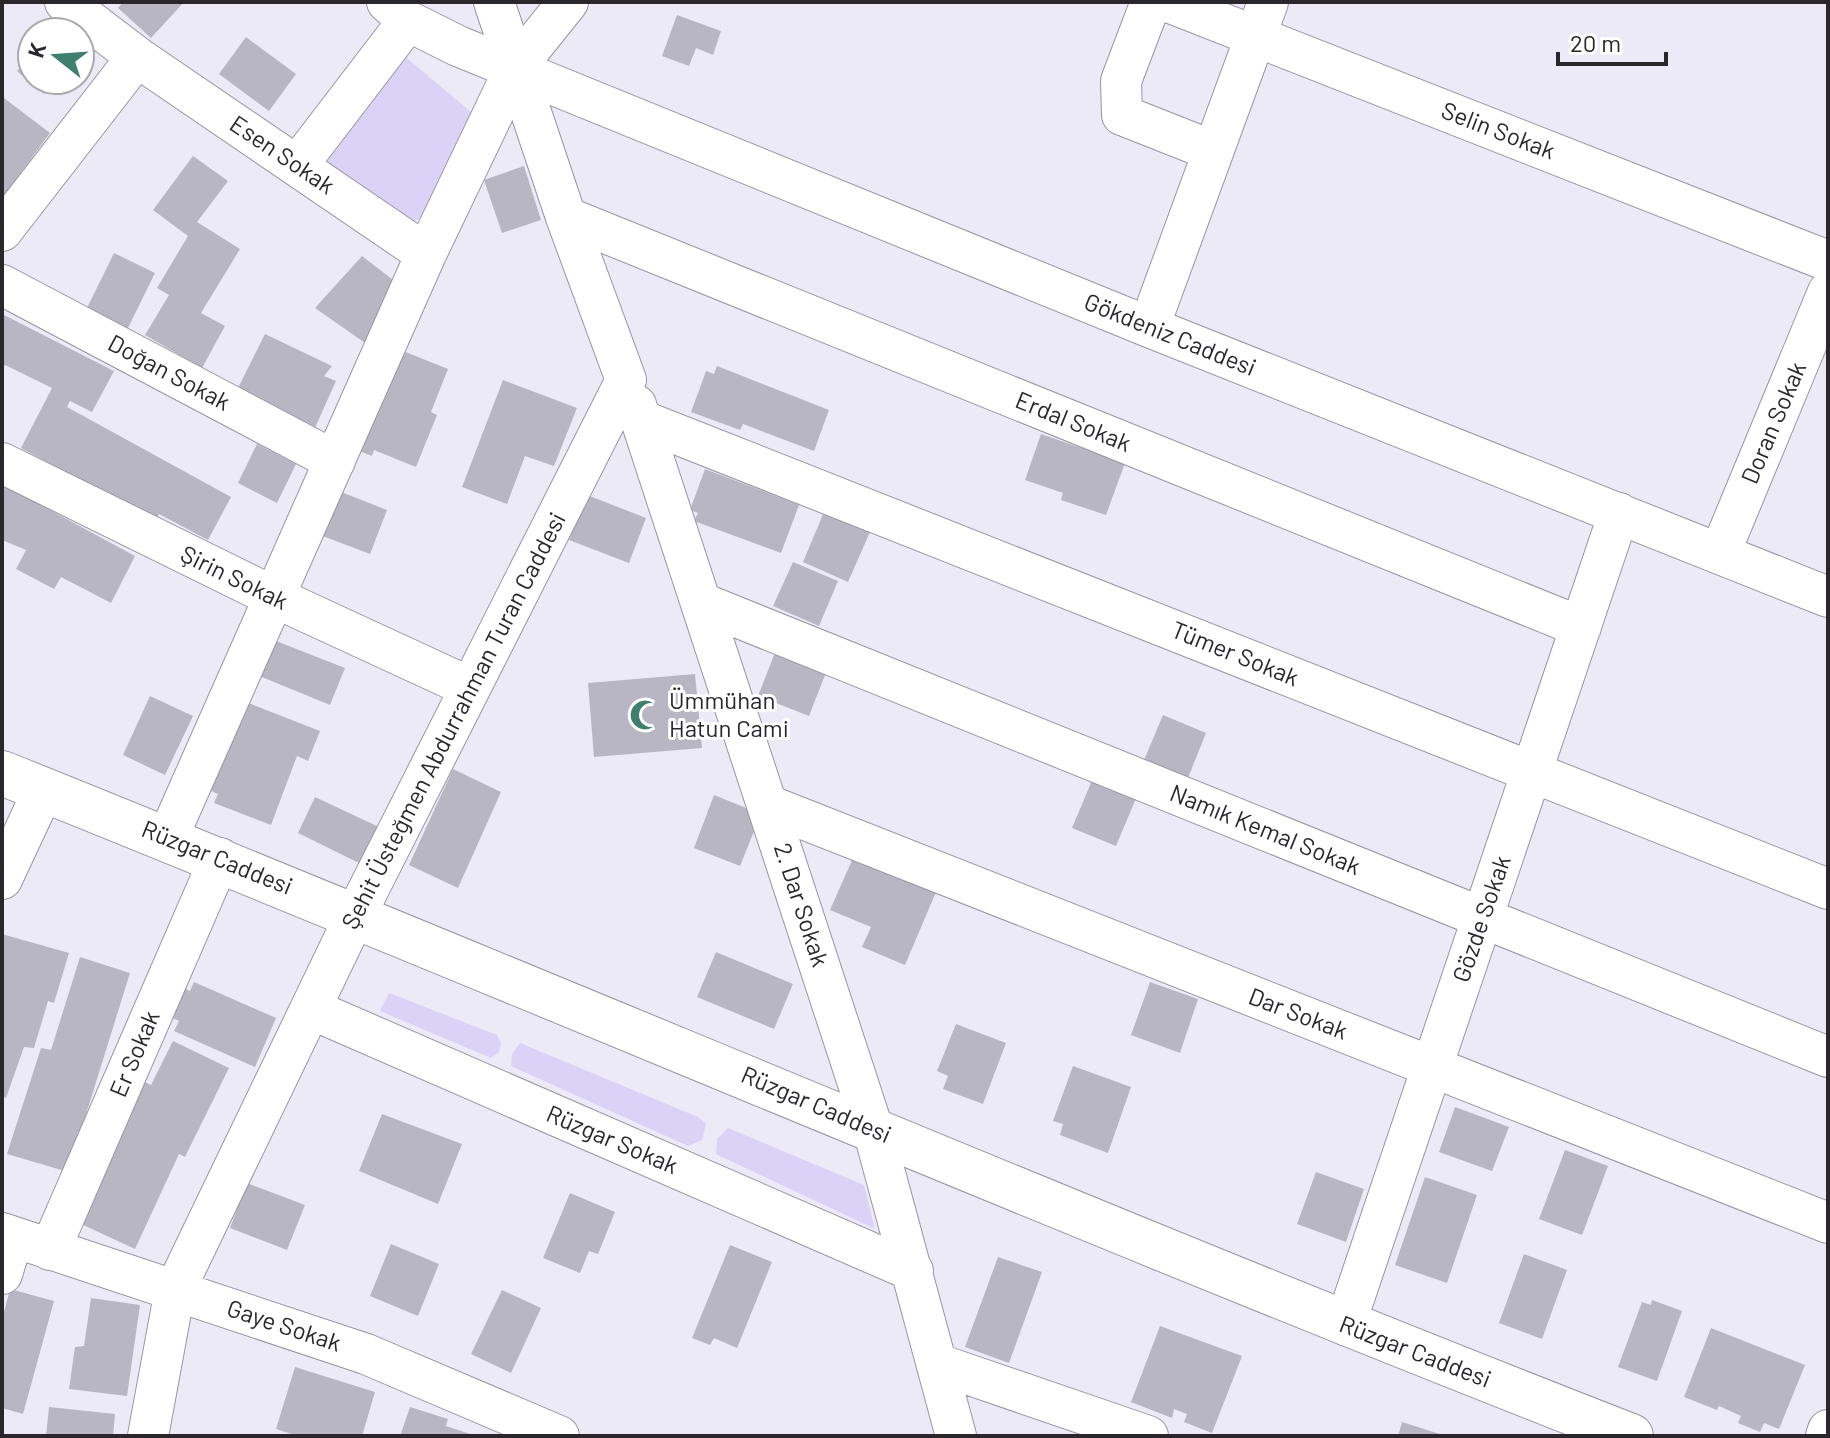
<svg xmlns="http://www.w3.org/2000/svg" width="1830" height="1438" font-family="Barlow,sans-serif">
<rect width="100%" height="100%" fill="#edeaf7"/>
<!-- green -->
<path fill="#dbd2f7" d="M402 54 471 112 467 128 421 218 409 223 321 161Z
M389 993 497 1035 501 1043 499 1052 491 1058 380 1011Z
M520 1043 698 1117 706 1124 702 1140 688 1146 511 1066 512 1054Z
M728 1128 864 1185 875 1229 716 1154 717 1139Z"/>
<!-- building -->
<path fill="#b9b6c3" d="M123 2H184L151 38 118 8Z
M677 15 721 31 713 55 696 48 689 66 662 56Z
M64 18 91 41 80 53V32H51Z
M246 37 296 74 269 111 219 74Z
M32 54V80H56L44 94 17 71Z
M4 98 50 133 2 198V100Z
M193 156 228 181 197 222 240 249 201 313 225 326 202 368 145 335 169 295 157 288 188 236 153 210Z
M524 166 541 220 502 233 484 180Z
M114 253 155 273 127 330 86 310Z
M362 256 397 283 368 345 315 308Z
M2 314 114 371 92 412 70 401 67 407 231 497 208 540 159 514 156 521 21 448 52 388 5 365 2 369Z
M265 334 332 366 324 376 336 381 313 432 237 390Z
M398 349 448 369 431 412 437 415 416 467 374 450 372 456 357 450Z
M717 366 829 410 814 451 743 424 740 430 691 412 706 371 714 374Z
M503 380 577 408 554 466 525 456 507 504 462 487Z
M1041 434 1125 463 1106 515 1061 500 1063 493 1025 480Z
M257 444 296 464 277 503 238 483Z
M705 469 799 505 781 553 694 521 698 513 690 510Z
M2 484 135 556 111 603 61 577 54 589 16 569 26 550 2 540Z
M336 490 387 510 370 554 320 535Z
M587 495 646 518 629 563 569 540Z
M824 512 870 532 848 582 803 562Z
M793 562 838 581 819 626 773 606Z
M271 639 345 668 330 705 257 675Z
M776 650 827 670 809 716 758 696Z
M695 674 702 748 594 757 588 683Z
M150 696 193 716 165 775 123 755Z
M246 702 320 731 308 761 297 756 271 825 214 803 218 794 211 791Z
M1163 715 1206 733 1186 783 1142 765Z
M453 769 501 792 458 888 409 865Z
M1093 778 1137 796 1116 846 1072 828Z
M714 795 761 814 740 866 694 848Z
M315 797 379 827 361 864 298 833Z
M853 858 936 892 905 965 862 947 871 927 830 910Z
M2 934 69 953 54 1003 48 1001 34 1048 24 1047 6 1098 2 1096Z
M716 952 793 984 774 1029 697 997Z
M80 957 130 973 68 1172 7 1154 41 1048 51 1050Z
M194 982 276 1018 255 1067 174 1031 179 1021 171 1017 184 988 190 991Z
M1150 982 1198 999 1180 1053 1131 1035Z
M956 1024 1006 1043 983 1104 943 1089 948 1076 937 1071Z
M173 1041 229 1068 185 1157 179 1154 135 1249 79 1223 145 1082 151 1085Z
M1073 1066 1131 1087 1108 1153 1060 1135 1063 1124 1053 1121Z
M1455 1107 1509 1127 1492 1171 1439 1152Z
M382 1114 462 1144 438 1204 359 1171Z
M1565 1150 1608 1166 1582 1235 1539 1219Z
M1316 1172 1364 1189 1346 1242 1297 1224Z
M1425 1177 1477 1195 1447 1283 1395 1265Z
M247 1183 305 1205 287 1250 230 1228Z
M570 1193 615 1212 598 1254 589 1251 580 1273 543 1258Z
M391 1244 439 1264 418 1316 370 1296Z
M730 1245 772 1262 737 1348 714 1338 710 1345 692 1338Z
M1524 1254 1567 1270 1542 1339 1499 1323Z
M998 1257 1042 1272 1009 1363 965 1347Z
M10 1289 54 1301 23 1414 2 1408V1320Z
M502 1290 541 1308 511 1373 471 1354Z
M91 1298 140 1305 127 1396 69 1389 75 1347 84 1346Z
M1652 1300 1682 1311 1657 1381 1618 1367 1642 1302 1651 1305Z
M1160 1326 1242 1356 1212 1433 1184 1422 1187 1414 1174 1409 1172 1418 1131 1402Z
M1711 1328 1805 1365 1779 1429 1764 1423 1760 1432 1738 1423 1741 1416 1719 1406 1717 1410 1684 1397Z
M295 1367 375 1392 362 1436H298L276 1429Z
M49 1407 115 1414 113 1436H46Z
M410 1407 448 1419 446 1426 476 1436H400Z
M1402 1422 1443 1435V1436H1398Z"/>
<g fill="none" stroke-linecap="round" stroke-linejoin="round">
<!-- street casing -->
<g stroke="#9895a2" stroke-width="42">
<path id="street" d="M65 2 137 57 426 254
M387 2 408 21 458 46 1149 327 1828 597
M1151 2 1121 81 1122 115 1213 151
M1168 2 1828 261
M297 166 408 21
M566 217 1581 627
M2 231 137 57
M2 285 335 461
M1149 327 1268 2
M636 405 873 1129 956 1436
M641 420 1828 889
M2 463 274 597 469 687
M1720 553 1828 292
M702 603 1828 1057
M768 805 1828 1223
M168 837 426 254 515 68 568 2
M2 879 44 789
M311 1009 913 1271
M2 1233 366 1354 559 1436
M50 1250 220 858
M2 1274 13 1238
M1345 1325 1619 513
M938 1364 1148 1436
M148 1436 175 1290 356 914 626 380 566 217 494 2
M1826 1436 1828 1430"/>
</g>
<!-- secondary casing -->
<g stroke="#9895a2" stroke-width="46">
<path id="secondary" d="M2 773C546 991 1084 1223 1631 1436"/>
</g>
<!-- street -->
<use href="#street" stroke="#fff" stroke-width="40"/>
<!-- secondary -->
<use href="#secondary" stroke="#fff" stroke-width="44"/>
</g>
<!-- icons -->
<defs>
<g id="mosque-bare" transform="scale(2.4)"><path d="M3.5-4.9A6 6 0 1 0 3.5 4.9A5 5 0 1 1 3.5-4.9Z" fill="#3e7f6e" stroke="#fff" stroke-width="2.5" paint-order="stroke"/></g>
</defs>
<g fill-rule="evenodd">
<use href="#mosque-bare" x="645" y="715"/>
</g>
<g text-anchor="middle" stroke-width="6" stroke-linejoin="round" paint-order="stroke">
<!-- street labels -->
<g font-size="24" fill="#29272c" stroke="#fff">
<text transform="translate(1498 131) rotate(21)" y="8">Selin Sokak</text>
<text transform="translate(282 155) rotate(34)" y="8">Esen Sokak</text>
<text transform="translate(1170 335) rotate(22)" y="8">Gökdeniz Caddesi</text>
<text transform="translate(169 373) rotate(28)" y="8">Doğan Sokak</text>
<text transform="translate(1073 422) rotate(22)" y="8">Erdal Sokak</text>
<text transform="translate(1774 423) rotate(-67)" y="8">Doran Sokak</text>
<text transform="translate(234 578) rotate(26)" y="8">Şirin Sokak</text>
<text transform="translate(1235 654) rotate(22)" y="8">Tümer Sokak</text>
<text transform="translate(454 721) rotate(-63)" y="8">Şehit Üsteğmen Abdurrahman Turan Caddesi</text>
<text transform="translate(1265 830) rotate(22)" y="8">Namık Kemal Sokak</text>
<text transform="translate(217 858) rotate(22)" y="8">Rüzgar Caddesi</text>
<text transform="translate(801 905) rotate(72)" y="8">2. Dar Sokak</text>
<text transform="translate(1482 919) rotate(-71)" y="8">Gözde Sokak</text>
<text transform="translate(1298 1014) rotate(21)" y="8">Dar Sokak</text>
<text transform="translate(135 1054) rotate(-67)" y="8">Er Sokak</text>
<text transform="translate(816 1105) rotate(23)" y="8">Rüzgar Caddesi</text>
<text transform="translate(612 1140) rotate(23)" y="8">Rüzgar Sokak</text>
<text transform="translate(284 1326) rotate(18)" y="8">Gaye Sokak</text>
<text transform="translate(1415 1352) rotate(21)" y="8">Rüzgar Caddesi</text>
</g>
<!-- poi labels -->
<g font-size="24" fill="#29272c" stroke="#fff" text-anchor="start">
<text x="669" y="709">Ümmühan<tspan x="669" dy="28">Hatun Cami</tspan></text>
</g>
</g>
<!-- border -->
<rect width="1830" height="1438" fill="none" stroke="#29272c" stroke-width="8"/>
<!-- north arrow -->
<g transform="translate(56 56) rotate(287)"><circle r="38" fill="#ffffff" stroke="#a9a9ab" stroke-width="2"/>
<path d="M0-6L14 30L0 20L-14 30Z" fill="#3e7f6e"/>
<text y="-12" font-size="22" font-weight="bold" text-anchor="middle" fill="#29272c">K</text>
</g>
<!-- scale -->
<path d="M1558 52v12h108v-12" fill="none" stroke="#29272c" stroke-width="4"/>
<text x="1570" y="52" font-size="24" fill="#29272c" stroke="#ffffff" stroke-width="6" paint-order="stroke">20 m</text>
</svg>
